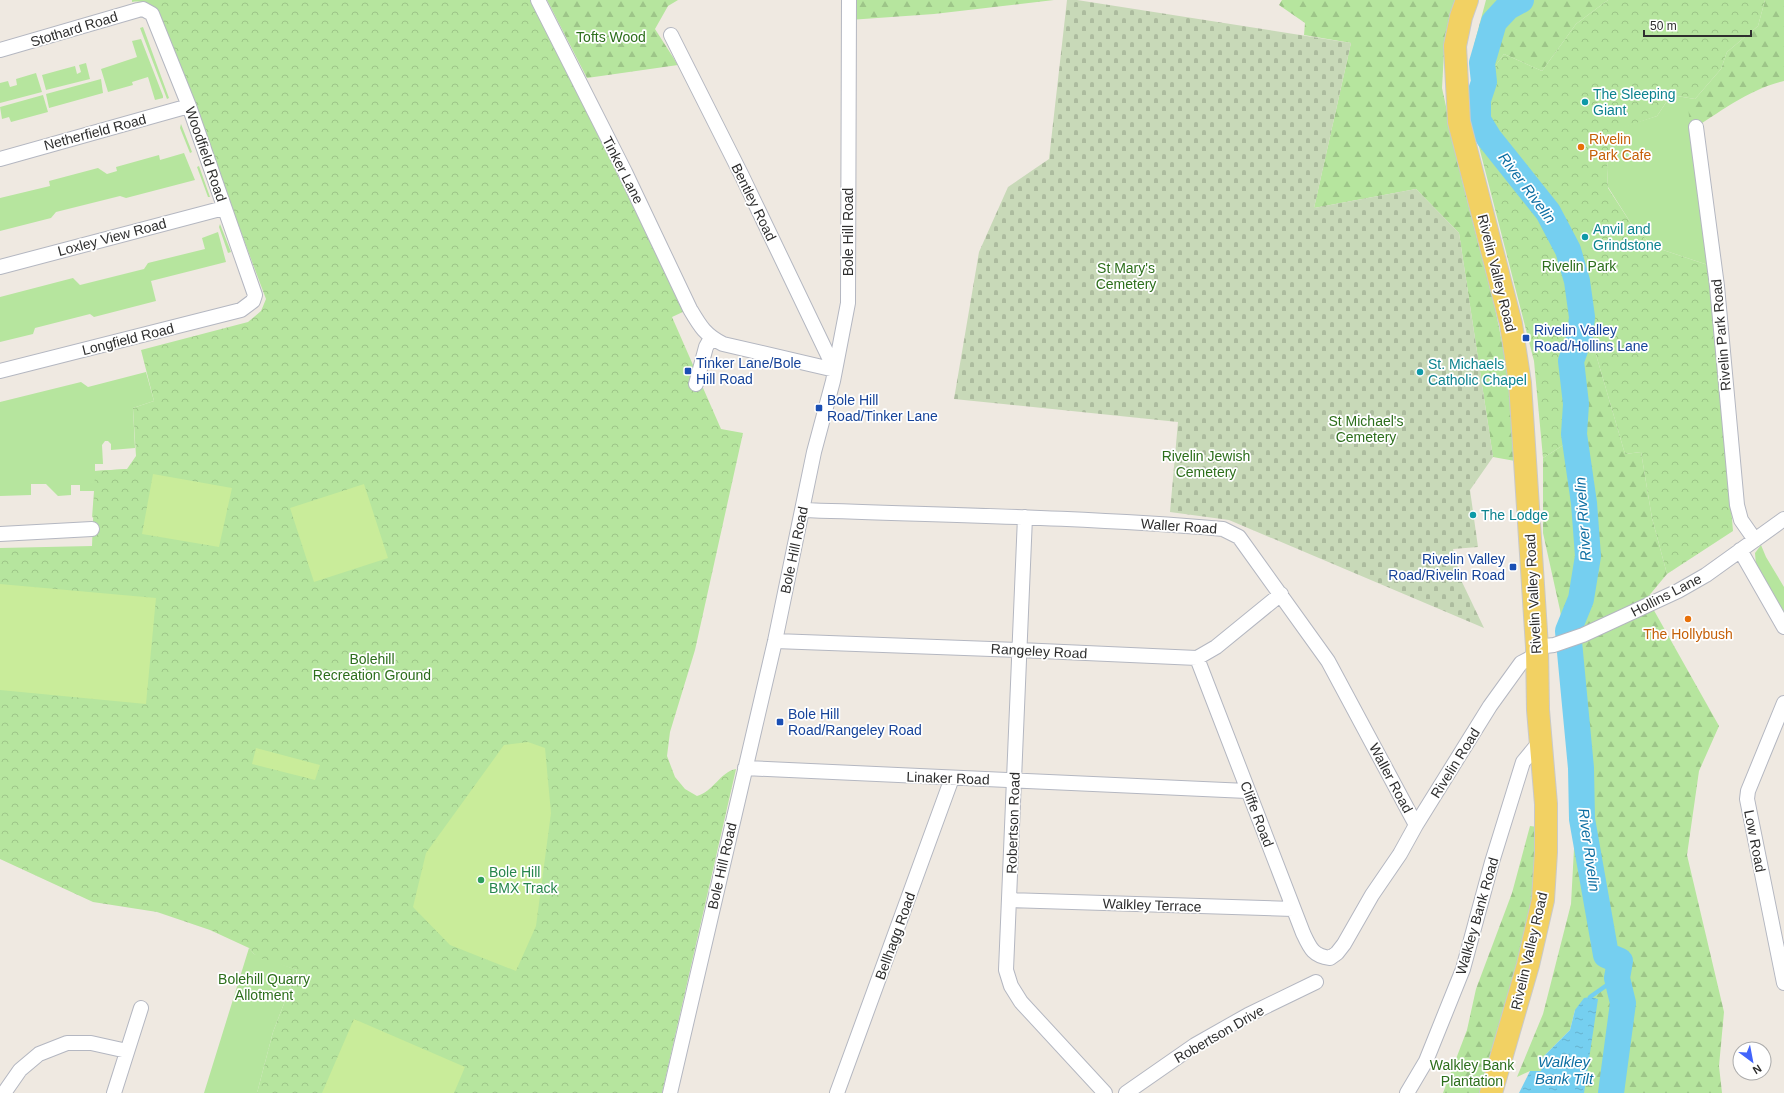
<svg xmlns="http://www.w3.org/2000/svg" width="1784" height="1093" font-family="Helvetica,sans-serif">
<defs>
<pattern id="forest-firs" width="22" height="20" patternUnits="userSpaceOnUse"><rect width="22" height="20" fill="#b6e59e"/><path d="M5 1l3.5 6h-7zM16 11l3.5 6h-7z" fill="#9dc588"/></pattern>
<pattern id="cemetery-stones" width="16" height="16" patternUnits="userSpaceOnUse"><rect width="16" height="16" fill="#c8d9b8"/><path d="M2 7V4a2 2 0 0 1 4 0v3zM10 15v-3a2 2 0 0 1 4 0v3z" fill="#acbb9e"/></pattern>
<pattern id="park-crowns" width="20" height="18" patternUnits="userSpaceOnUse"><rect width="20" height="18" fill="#b6e59e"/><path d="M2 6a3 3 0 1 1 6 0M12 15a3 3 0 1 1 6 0" fill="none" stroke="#9dc588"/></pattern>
<pattern id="water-ripples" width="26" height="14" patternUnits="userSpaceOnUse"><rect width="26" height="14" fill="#75cff0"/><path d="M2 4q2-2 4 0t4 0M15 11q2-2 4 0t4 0" fill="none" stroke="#66b2ce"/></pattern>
</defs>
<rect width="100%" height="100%" fill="#efe9e1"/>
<!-- grass -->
<path fill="#b6e59e" d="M143 27 169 98 167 99 140 28Z
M141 39 163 96V98L155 100 148 77 132 82 133 85 108 92 101 69 137 57 132 41Z
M86 63 90 79 46 90 42 75 75 66 77 74 81 72 79 65Z
M36 73 42 92 0 103V83L8 81 10 87 17 85 16 79Z
M101 79 103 93 49 108 46 94Z
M43 95 48 112 11 122 9 117 2 119 0 107Z
M1671 95 1695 99 1708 265 1654 247 1632 225 1608 187 1607 168 1613 130 1657 116Z
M181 124 192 152 190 153 180 128Z
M184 153 195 180 126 198 120 196 56 212 51 218 0 231V198L50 186 49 181 98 168 107 174 117 171 116 167 159 155 160 160Z
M199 166 210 197H208L197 167Z
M220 224 231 252 228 253 219 227Z
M218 232 226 262 151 281 156 301 94 317 90 314 35 328 33 334 0 342V297L73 278 80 285 144 269 148 263 205 249 202 238Z
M146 372 154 401 133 408 135 448 111 450V444L108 441H105L102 445 103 464H95V471L127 469 92 518 94 491H80V485H71V495L58 496 46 484H31V495L0 496V402L81 382 88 387Z
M1761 545 1766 557 1784 587V613L1756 566 1755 553Z
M249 948 254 954 297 970 273 1032 257 1093H204Z"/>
<!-- forest -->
<path fill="url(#forest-firs)" d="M547 0H678L668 6 655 29 678 65 587 78Z
M849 0H1054L934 14 849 20Z
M1282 0H1457L1445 35 1442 88 1462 180 1495 308 1511 386 1515 461 1493 457 1459 233 1416 189 1314 208 1351 43 1304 35 1305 23 1279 5Z
M1486 0H1608L1576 24 1542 71 1504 54 1493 69 1471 84 1474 45Z
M1765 0H1784V81C1751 88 1718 113 1690 131L1688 103 1695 99 1721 69 1727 52 1758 26Z
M1590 334 1625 454 1641 452 1652 518 1667 574 1647 598 1719 726 1699 771 1687 855 1724 1012 1719 1066 1722 1093H1584L1575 1010 1570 1030 1543 1057 1541 1071H1530L1517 1077 1543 1014 1571 904 1576 812 1569 673 1560 610 1543 533V458L1565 444 1594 483 1567 360Z
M1530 826 1547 828 1539 878 1485 1093H1443L1467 1030 1476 989 1512 893Z"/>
<!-- cemetery -->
<path fill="url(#cemetery-stones)" d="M1067 0H1077L1351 43 1314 208 1416 189 1459 233 1493 457 1470 490 1478 547 1453 549 1462 582 1484 628 1229 520 1170 512 1178 422 954 399 979 252 1008 187 1049 159Z"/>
<!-- park -->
<path fill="url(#park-crowns)" d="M132 0H531L685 311 672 317 721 429 743 433 695 650 670 732 667 756 675 777 685 789 697 796C713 792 720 772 736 769L662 1093H257L273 1032 297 970 260 958 254 954 249 948 210 930 157 912 93 902 0 859V548L92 546 95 471 127 469 136 456 133 408 154 401 141 350 248 322 261 311 266 299 160 16C152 6 146 0 132 2Z
M1608 0H1765L1758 26 1727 52 1721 69 1695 99 1671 95 1657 116 1613 131 1607 168 1608 188 1632 225 1654 247 1708 265 1718 348 1733 531 1667 574 1652 518 1641 452 1625 454 1590 334 1567 360 1594 484 1565 444 1543 458 1534 361 1475 131 1471 84 1493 69 1504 54 1542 71 1576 24Z"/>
<!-- pitch -->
<path fill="#c9ec9a" d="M153 474 232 488 219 547 142 534Z
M364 484 388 558 314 582 290 508Z
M0 584 156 598 146 704 0 690Z
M528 742 545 748 551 813 536 926 516 971 450 945 413 907 426 853 504 745Z
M256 748 320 765 315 780 252 764Z
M354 1019 465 1067 454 1093H322Z"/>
<!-- water -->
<path fill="url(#water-ripples)" d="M1590 997 1598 999 1584 1093H1519L1530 1071H1541L1543 1057 1570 1030 1575 1010 1584 998Z"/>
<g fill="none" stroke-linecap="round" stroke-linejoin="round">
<!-- stream -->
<path stroke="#75cff0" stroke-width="4.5" d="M1590 997 1617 978"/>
<!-- river -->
<path stroke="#75cff0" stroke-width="26" d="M1521 0 1508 7 1494 22 1482 63 1484 82 1478 100V120L1489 138 1548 212 1568 250 1577 281 1582 317 1580 336 1571 361 1576 404 1574 434 1584 503 1588 556 1581 599 1568 631 1581 768 1582 819 1606 955 1620 961 1617 978 1623 1003 1611 1093"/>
<!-- minor casing -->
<g stroke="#b4b7c1" stroke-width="16">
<path id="minor" d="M538 0 625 172 690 309C700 326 705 335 723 344L835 370
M671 35 742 176 835 370
M0 50 138 10 143 9 152 14 189 106 255 295 253 301 241 310 0 371
M1696 127 1717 286 1737 505 1741 520 1755 540
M0 159 189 106
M0 267 224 208
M696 384 706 347 711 338
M802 510C942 515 1083 517 1223 529L1239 537 1328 661 1416 825
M1025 517 1006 970 1011 986 1021 1002 1105 1093
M0 534 92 529
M1740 550 1784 627
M775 641 1019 650 1197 658 1216 647 1281 594
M1537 647 1554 645 1583 635 1678 591 1706 575 1784 519
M1197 658 1303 933C1310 948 1313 956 1330 958L1337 953 1344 944 1372 895 1400 854 1416 825 1490 706 1521 663 1536 655
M1784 703 1748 791 1747 799 1784 983
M745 768 1247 791
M1010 900 1293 909
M4 1093 20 1070 39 1054 67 1043H91L127 1051
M114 1093 141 1008
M670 1093 775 641 814 452 833 381 848 303 849 0
M837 1093 952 778
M1126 1093 1195 1045 1248 1015 1316 982
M1407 1093 1426 1061 1463 969 1492 862 1523 762 1542 739"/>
</g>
<!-- primary casing -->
<g stroke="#c9c9c9" stroke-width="24">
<path id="primary" d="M1467 0 1461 17 1455 46 1459 122 1511 324 1520 383 1537 647 1538 710 1546 804V852L1543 900 1528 965 1491 1093"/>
</g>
<!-- minor -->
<use href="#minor" stroke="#fff" stroke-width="14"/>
<!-- primary -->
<use href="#primary" stroke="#f2d163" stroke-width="22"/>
</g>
<!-- markers -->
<g fill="#0f9aa8" stroke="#fff" stroke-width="1.5">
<circle cx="1585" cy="102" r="4"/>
<circle cx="1585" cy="237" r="4"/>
<circle cx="1420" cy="372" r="4"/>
<circle cx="1473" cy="515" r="4"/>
</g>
<g fill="#e8710a" stroke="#fff" stroke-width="1.5">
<circle cx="1581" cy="147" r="4"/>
<circle cx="1688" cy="619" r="4"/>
</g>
<g fill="#1a4fb4" stroke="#fff" stroke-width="1.5">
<rect x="1522" y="334" width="8" height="8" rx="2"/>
<rect x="684" y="367" width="8" height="8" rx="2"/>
<rect x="815" y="404" width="8" height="8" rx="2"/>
<rect x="1509" y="563" width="8" height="8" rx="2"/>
<rect x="776" y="718" width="8" height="8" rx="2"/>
</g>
<circle fill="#2e9e5b" stroke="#fff" stroke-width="1.5" cx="481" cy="880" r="4"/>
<g text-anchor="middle" stroke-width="3.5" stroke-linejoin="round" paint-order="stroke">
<!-- street labels -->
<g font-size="14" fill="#2e2e2e" stroke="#fff">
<text transform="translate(74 29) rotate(-17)" y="5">Stothard Road</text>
<text transform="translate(95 132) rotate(-15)" y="5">Netherfield Road</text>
<text transform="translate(206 154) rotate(71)" y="5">Woodfield Road</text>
<text transform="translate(623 170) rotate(63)" y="5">Tinker Lane</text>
<text transform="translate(754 202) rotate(64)" y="5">Bentley Road</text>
<text transform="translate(848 232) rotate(-90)" y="5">Bole Hill Road</text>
<text transform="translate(112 237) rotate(-15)" y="5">Loxley View Road</text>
<text transform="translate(1497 273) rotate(76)" y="5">Rivelin Valley Road</text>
<text transform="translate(1721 335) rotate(-95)" y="5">Rivelin Park Road</text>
<text transform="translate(128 339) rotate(-14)" y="5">Longfield Road</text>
<text transform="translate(1179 526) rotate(4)" y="5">Waller Road</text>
<text transform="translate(794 550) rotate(-78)" y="5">Bole Hill Road</text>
<text transform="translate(1533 594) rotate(-93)" y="5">Rivelin Valley Road</text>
<text transform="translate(1666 595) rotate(-27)" y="5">Hollins Lane</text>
<text transform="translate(1039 651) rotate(3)" y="5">Rangeley Road</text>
<text transform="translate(1455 763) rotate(-58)" y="5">Rivelin Road</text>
<text transform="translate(948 778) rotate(2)" y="5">Linaker Road</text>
<text transform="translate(1391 778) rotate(62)" y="5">Waller Road</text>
<text transform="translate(1257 814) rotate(69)" y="5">Cliffe Road</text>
<text transform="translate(1013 823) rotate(-88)" y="5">Robertson Road</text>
<text transform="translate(1755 841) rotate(79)" y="5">Low Road</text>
<text transform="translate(722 866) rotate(-77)" y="5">Bole Hill Road</text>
<text transform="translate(1152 905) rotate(2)" y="5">Walkley Terrace</text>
<text transform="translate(1477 916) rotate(-74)" y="5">Walkley Bank Road</text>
<text transform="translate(895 936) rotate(-70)" y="5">Bellhagg Road</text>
<text transform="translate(1529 951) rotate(-77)" y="5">Rivelin Valley Road</text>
<text transform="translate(1219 1034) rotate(-30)" y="5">Robertson Drive</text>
</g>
<!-- park labels -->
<g font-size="14" fill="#2c6e1b" stroke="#fff">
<text x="611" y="42">Tofts Wood</text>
<text x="1579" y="271">Rivelin Park</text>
<text x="1126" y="273">St Mary's<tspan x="1126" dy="16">Cemetery</tspan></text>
<text x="1366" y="426">St Michael's<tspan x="1366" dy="16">Cemetery</tspan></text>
<text x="1206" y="461">Rivelin Jewish<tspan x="1206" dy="16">Cemetery</tspan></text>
<text x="372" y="664">Bolehill<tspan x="372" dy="16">Recreation Ground</tspan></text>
<text x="264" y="984">Bolehill Quarry<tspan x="264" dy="16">Allotment</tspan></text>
<text x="1472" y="1070">Walkley Bank<tspan x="1472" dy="16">Plantation</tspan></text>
</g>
<!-- culture labels -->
<g font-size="14" fill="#0d838f" stroke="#fff" text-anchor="start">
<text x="1593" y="99">The Sleeping<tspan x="1593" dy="16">Giant</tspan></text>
<text x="1593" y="234">Anvil and<tspan x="1593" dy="16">Grindstone</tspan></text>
<text x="1428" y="369">St. Michaels<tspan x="1428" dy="16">Catholic Chapel</tspan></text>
<text x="1481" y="520">The Lodge</text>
</g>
<!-- food labels -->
<g font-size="14" fill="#c56008" stroke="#fff" text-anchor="start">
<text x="1589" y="144">Rivelin<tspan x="1589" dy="16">Park Cafe</tspan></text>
<text x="1688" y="639" text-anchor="middle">The Hollybush</text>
</g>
<!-- transit labels -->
<g font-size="14" fill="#164399" stroke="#fff" text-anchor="start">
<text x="1534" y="335">Rivelin Valley<tspan x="1534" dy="16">Road/Hollins Lane</tspan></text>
<text x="696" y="368">Tinker Lane/Bole<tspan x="696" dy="16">Hill Road</tspan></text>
<text x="827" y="405">Bole Hill<tspan x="827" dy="16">Road/Tinker Lane</tspan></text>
<text x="1505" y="564" text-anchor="end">Rivelin Valley<tspan x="1505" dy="16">Road/Rivelin Road</tspan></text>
<text x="788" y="719">Bole Hill<tspan x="788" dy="16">Road/Rangeley Road</tspan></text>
</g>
<!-- leisure labels -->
<g font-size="14" fill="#27864d" stroke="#fff" text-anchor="start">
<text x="489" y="877">Bole Hill<tspan x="489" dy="16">BMX Track</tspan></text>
</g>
<!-- water labels -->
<g font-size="15" font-style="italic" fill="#0d6fa3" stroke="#fff">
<text transform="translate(1527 188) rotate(53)" y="5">River Rivelin</text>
<text transform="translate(1583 519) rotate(-94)" y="5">River Rivelin</text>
<text transform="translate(1589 850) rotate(82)" y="5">River Rivelin</text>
<text x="1564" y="1067">Walkley<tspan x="1564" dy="17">Bank Tilt</tspan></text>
</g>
</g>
<!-- north arrow -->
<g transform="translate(1752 1061) rotate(148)"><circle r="19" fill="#ffffff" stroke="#ababab"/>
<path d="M0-3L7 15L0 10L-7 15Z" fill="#4264fb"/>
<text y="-6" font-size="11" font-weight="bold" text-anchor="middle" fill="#2e2e2e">N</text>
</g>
<!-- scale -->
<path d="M1644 30v6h107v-6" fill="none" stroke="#2e2e2e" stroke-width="2"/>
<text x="1650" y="30" font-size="12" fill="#2e2e2e" stroke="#ffffff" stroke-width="3" paint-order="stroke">50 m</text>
</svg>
